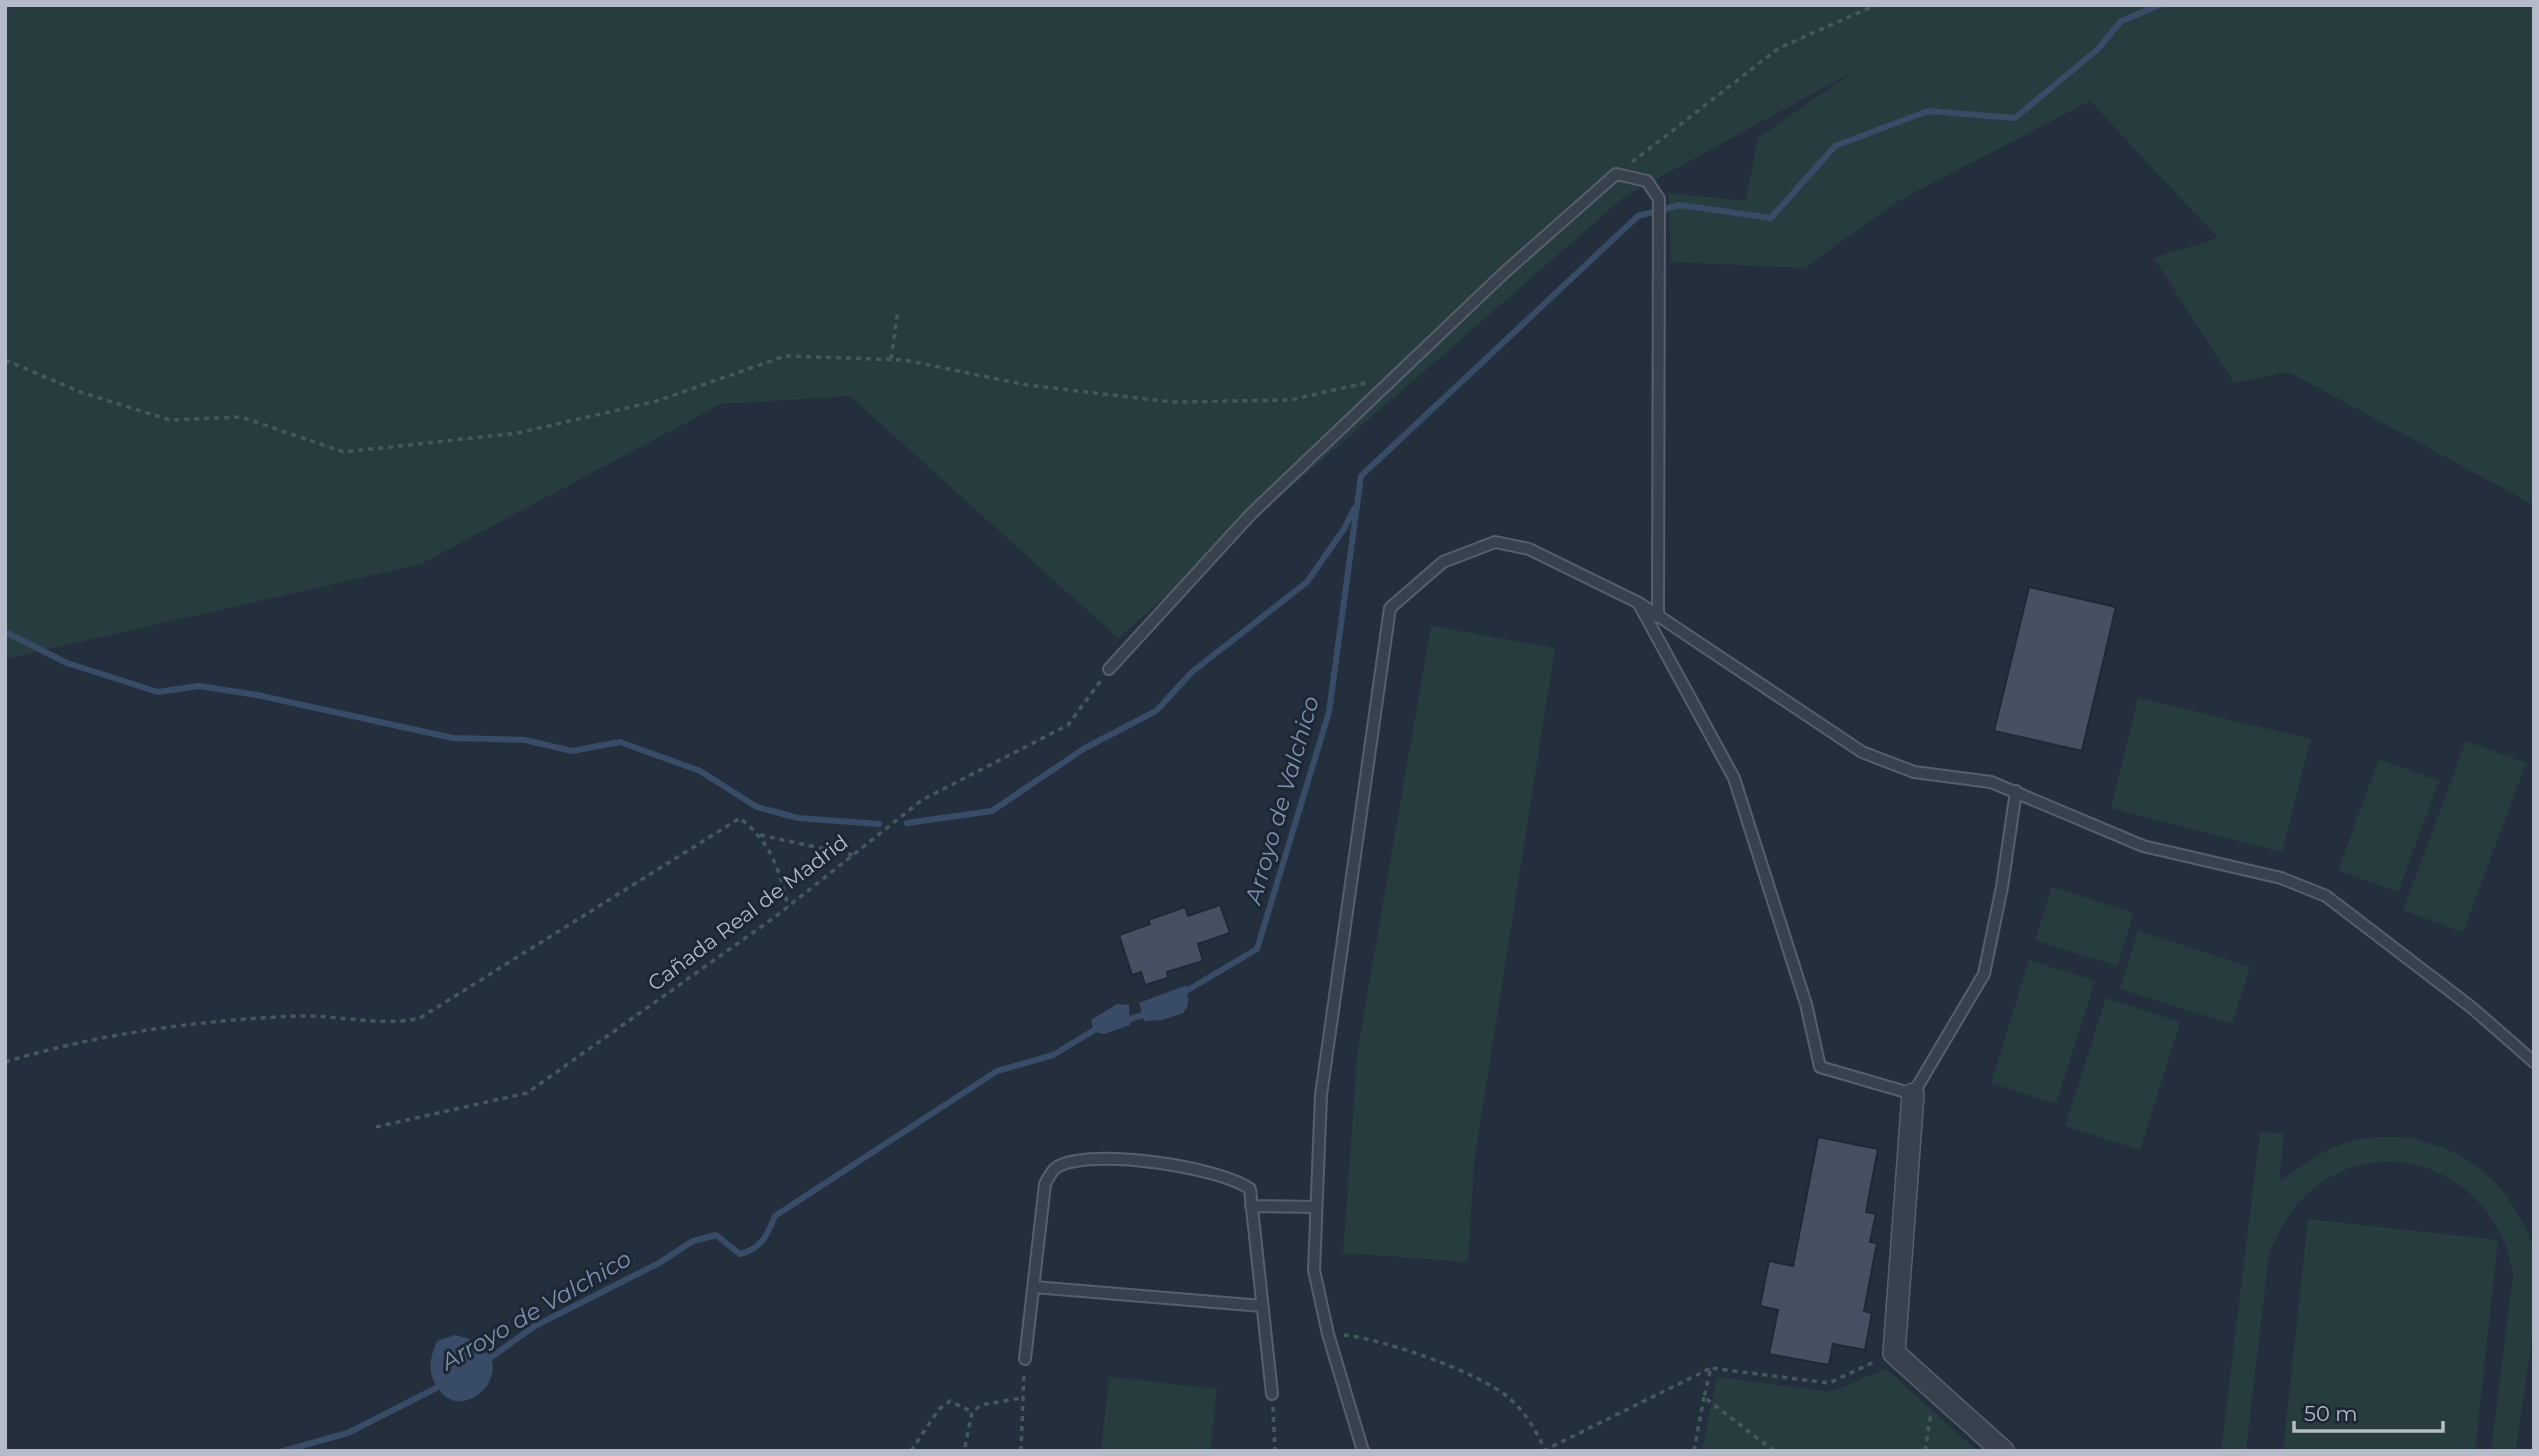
<svg xmlns="http://www.w3.org/2000/svg" width="2539" height="1456" font-family="Montserrat,sans-serif">
<rect width="100%" height="100%" fill="#242f3e"/>
<!-- green -->
<path fill="#263c3f" d="M5 5H2534V505L2289 372 2234 383 2154 258 2218 238 2090 101 1898 201 1805 268 1671 262 1668 193 1746 201 1758 138 1856 70 1624 197 1118 638 850 396 721 404 421 564 5 659Z
M1431 626 1555 648 1474 1162 1468 1262 1343 1253 1358 1048Z
M2138 698 2311 739 2282 852 2111 808Z
M2466 741 2526 763 2463 932 2403 910Z
M2379 759 2439 781 2398 892 2338 870Z
M2052 887 2134 913 2117 966 2035 940Z
M2138 931 2250 967 2232 1024 2120 989Z
M2029 960 2095 981 2056 1104 1991 1083Z
M2106 998 2180 1022 2140 1150 2065 1126Z
M2260 1132 2284 1134 2279 1182C2302 1166 2324 1148 2353 1141 2416 1125 2484 1155 2516 1211 2524 1225 2532 1239 2534 1255 2539 1316 2524 1390 2516 1451H2491L2513 1275C2499 1173 2379 1122 2303 1198 2288 1213 2278 1234 2269 1253L2246 1451H2221Z
M2308 1219 2498 1240 2475 1451H2283Z
M1886 1369 1977 1451H1702L1717 1377 1830 1392Z
M1109 1377 1217 1389 1210 1451H1101Z"/>
<!-- water -->
<path fill="#394c67" d="M1187 985 1188 1005 1183 1013 1162 1020 1144 1021 1139 1003Z
M1117 1004 1129 1005 1130 1025 1104 1034 1094 1032 1091 1020Z
M455 1335C536 1352 466 1434 437 1387 427 1371 430 1358 437 1341Z"/>
<g fill="none" stroke-linecap="round" stroke-linejoin="round">
<!-- stream -->
<path stroke="#394c67" stroke-width="6" d="M5 632 67 663 158 692 199 686 257 695 453 738 525 740 572 751 620 742 700 771 757 807 798 818 879 824
M907 823 992 811 1085 748 1156 711 1192 672 1307 582 1344 529 1354 509
M1181 994 1257 949 1329 712 1361 476 1638 216 1680 205 1771 218 1835 146 1928 111 2015 118 2098 49 2121 21 2160 5
M1122 1022 1148 1013
M486 1361 533 1327 659 1263 693 1241 716 1235 740 1254C761 1249 767 1236 775 1216L997 1071 1053 1055 1101 1026
M283 1451 348 1433 442 1385"/>
</g>
<!-- building -->
<path fill="#455162" stroke="#1f2835" stroke-width="2" d="M2029 587 2116 607 2082 751 1994 731Z
M1220 905 1230 933 1198 944 1203 961 1167 972 1168 978 1145 985 1141 972 1132 975 1119 935 1150 924 1148 920 1185 907 1188 916Z
M1818 1137 1878 1149 1866 1212 1876 1214 1870 1242 1877 1243 1864 1311 1872 1313 1865 1350 1833 1344 1829 1365 1769 1354 1778 1310 1760 1306 1769 1261 1793 1266Z"/>
<g fill="none" stroke-linecap="round" stroke-linejoin="round">
<!-- service casing -->
<g stroke="#565f6c" stroke-width="14">
<path id="service" d="M1640 606 1734 778 1806 1004 1820 1067 1913 1094 1984 974 2002 887 2016 791
M1109 669 1251 514 1505 272 1616 174 1647 181 1659 199 1658 617
M1251 1206 1316 1207
M1034 1287 1262 1306
M1025 1359 1045 1184C1048 1178 1052 1170 1057 1167 1090 1147 1220 1167 1250 1189L1272 1394
M1363 1451 1328 1334 1314 1270 1321 1095 1390 608 1443 562 1495 542 1529 549 1639 603 1862 752 1914 772 1991 782 2143 846 2281 878 2326 896 2471 1007 2534 1062"/>
</g>
<!-- minor casing -->
<g stroke="#565f6c" stroke-width="24">
<path id="minor" d="M1913 1094 1894 1353 2003 1451"/>
</g>
<!-- path -->
<path stroke="#44595c" stroke-width="3.5" stroke-dasharray="5 5" stroke-linecap="butt" d="M1632 162 1779 48 1876 5
M891 359 898 310
M5 360 83 393 170 420 241 417 344 452 518 433 657 401 785 356 905 360 1027 385 1172 402 1290 400 1365 383
M760 835 853 855
M5 1062C101 1033 200 1020 299 1016 340 1015 380 1027 420 1018L740 818C771 843 779 868 788 907
M376 1127 527 1093 775 917 922 800 1068 725 1102 679
M1344 1335C1383 1339 1479 1372 1509 1398 1526 1413 1535 1429 1545 1450L1711 1368
M1273 1407 1275 1451
M965 1447 972 1412 981 1405 1021 1398
M911 1451 939 1409 950 1401 972 1412
M1021 1451 1024 1373
M1694 1451 1704 1397
M1774 1451 1704 1397 1711 1368 1829 1383 1876 1361
M1925 1451 1931 1413"/>
<!-- service -->
<use href="#service" stroke="#38414e" stroke-width="10"/>
<!-- minor -->
<use href="#minor" stroke="#38414e" stroke-width="21"/>
</g>
<g text-anchor="middle" stroke-width="6" stroke-linejoin="round" paint-order="stroke">
<!-- street labels -->
<g font-size="21" fill="#b4bcc9" stroke="#1d2633">
<text transform="translate(748 913) rotate(-37)" y="7">Cañada Real de Madrid</text>
</g>
<!-- water labels -->
<g font-size="23" font-style="italic" fill="#7c92b1" stroke="#1d2633">
<text transform="translate(1282 800) rotate(-74)" y="8">Arroyo de Valchico</text>
<text transform="translate(536 1310) rotate(-30)" y="8">Arroyo de Valchico</text>
</g>
</g>
<!-- border -->
<rect width="2539" height="1456" fill="none" stroke="#b4bcc9" stroke-width="14"/>
<!-- scale -->
<path d="M2294 1421v10h149v-10" fill="none" stroke="#b4bcc9" stroke-width="3.5"/>
<text x="2304" y="1421" font-size="21" fill="#b4bcc9" stroke="#1d2633" stroke-width="5" paint-order="stroke">50 m</text>
</svg>
